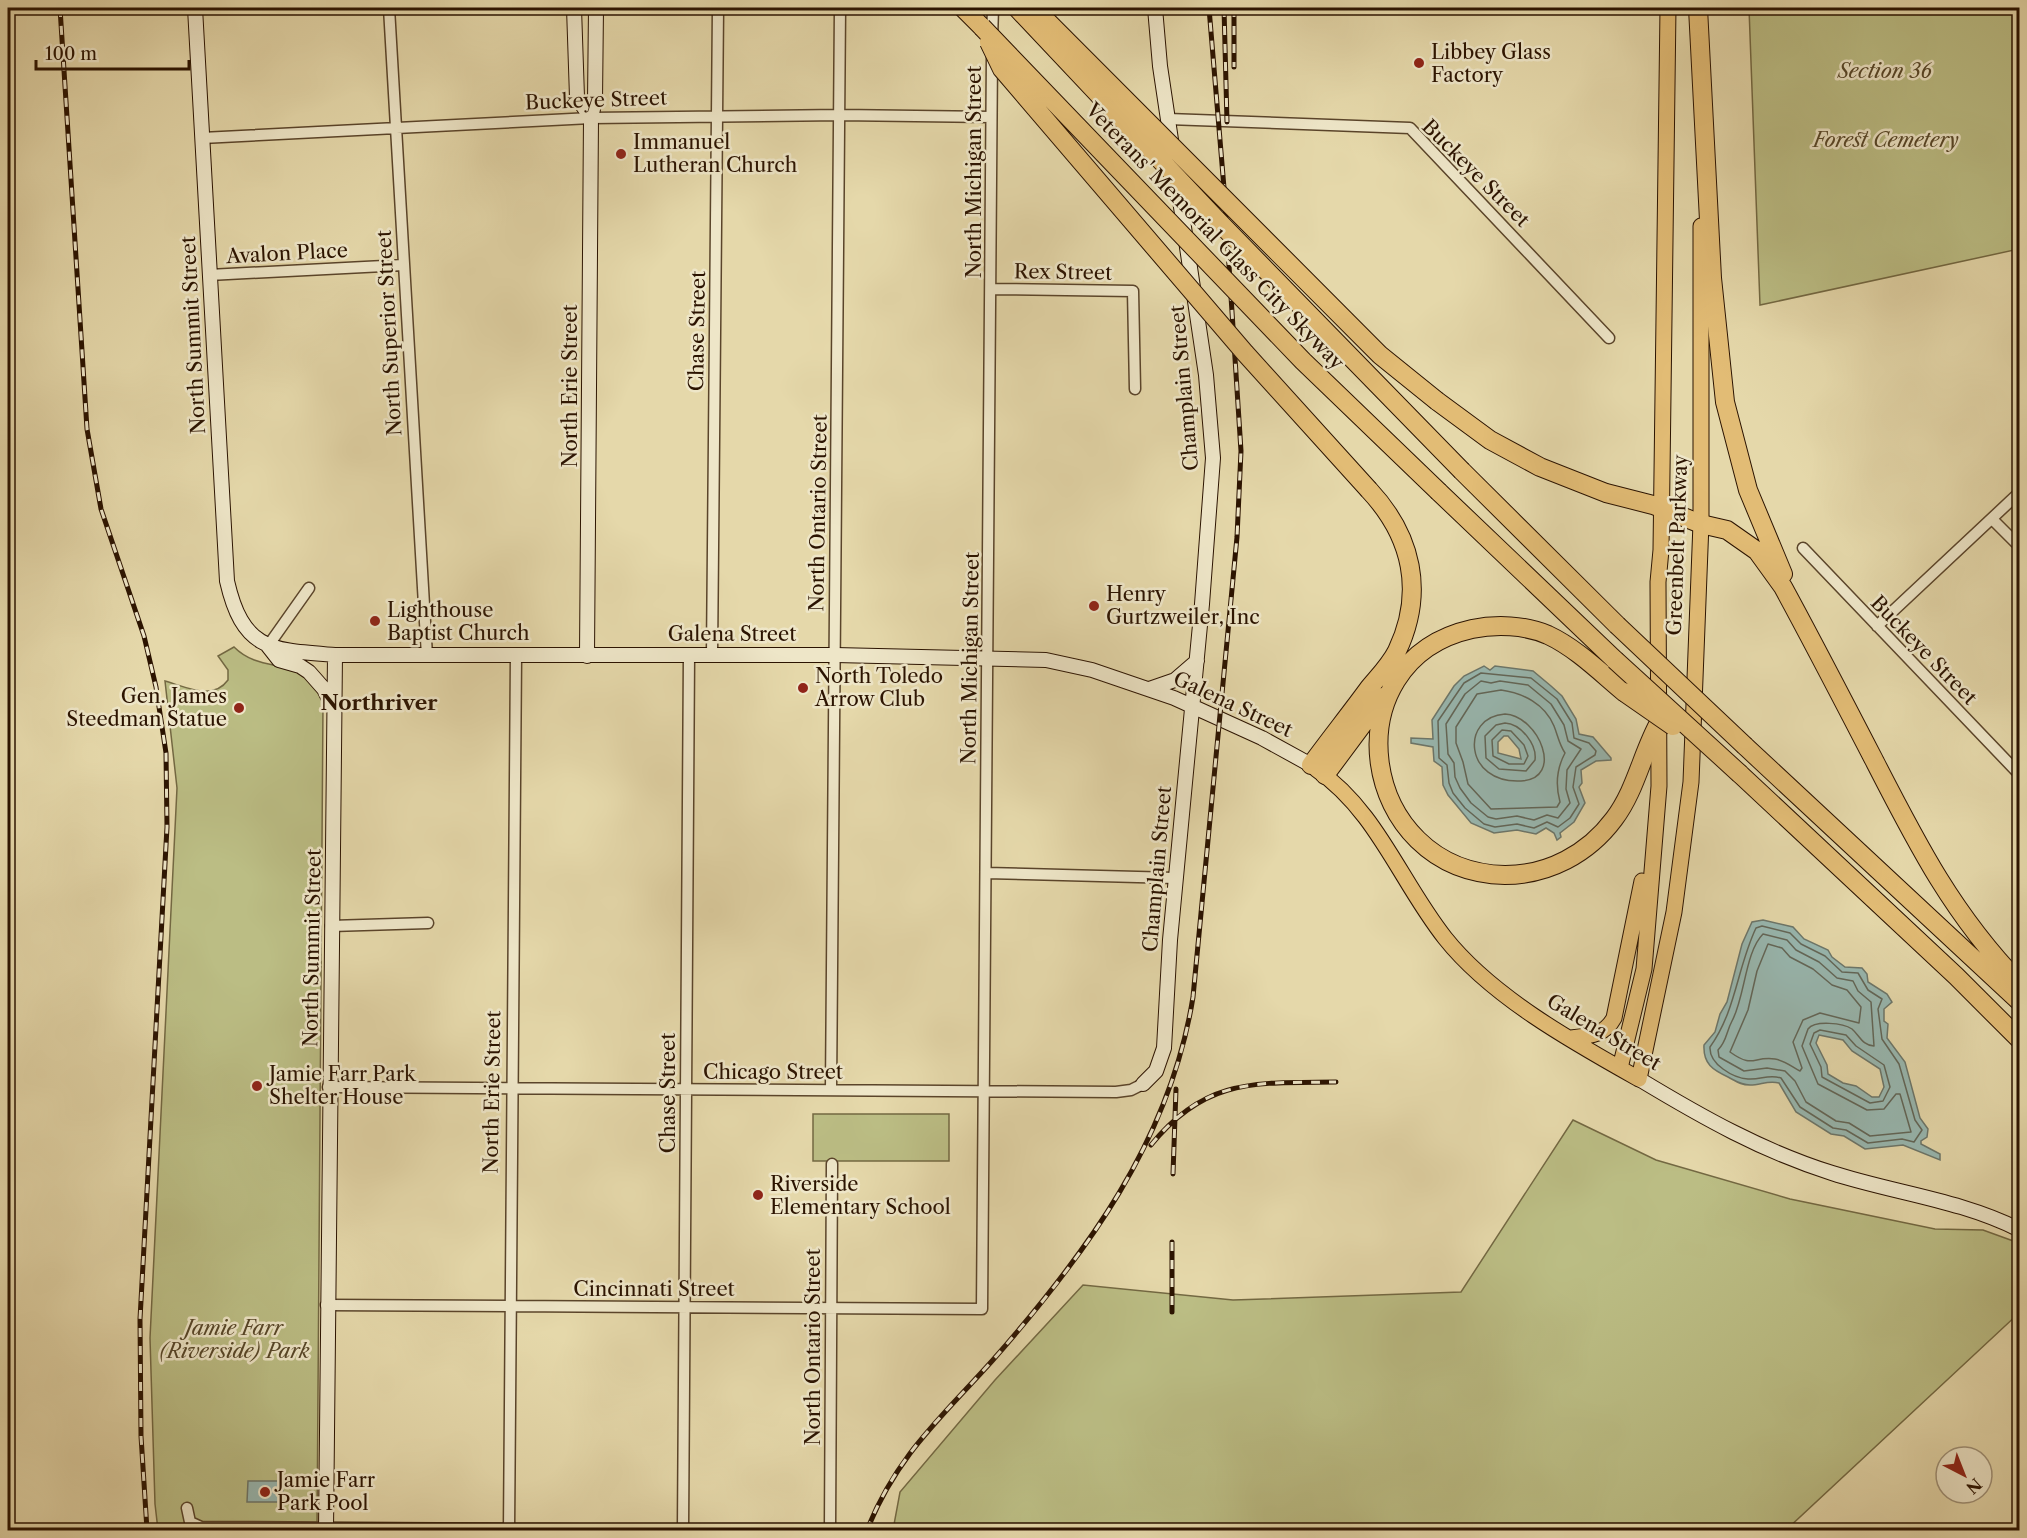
<svg xmlns="http://www.w3.org/2000/svg" width="2027" height="1538" font-family="'Libre Caslon Text',serif">
<rect width="100%" height="100%" fill="#e5d8aa"/>
<filter id="stains"><feTurbulence type="fractalNoise" baseFrequency=".00333" numOctaves="4"/><feColorMatrix values="0 0 0 0 .2 0 0 0 0 .09 0 0 0 0 .02 0 0 0 .5 -.17"/></filter>
<radialGradient id="worn" r=".72"><stop offset=".6" stop-color="#630" stop-opacity="0"/><stop offset="1" stop-color="#630" stop-opacity=".3"/></radialGradient>
<!-- green -->
<path fill="#bbbd84" stroke="#736842" stroke-width="1.5" d="M1749 8H2019V249L1760 305Z
M234 647C265 678 306 651 323 704L317 1530H158L155 1504 150 1338 177 788 165 681C186 687 213 701 228 680V670L218 656Z
M813 1114H949V1161H813Z
M1573 1120 1656 1160 1790 1199 1935 1229 1983 1230 2016 1242 2020 1245 2019 1313 1786 1530H893L900 1492 995 1380 1083 1285 1233 1300 1461 1292Z"/>
<!-- water -->
<path fill="#98b8b1" stroke="#6c766a" stroke-width="1.5" fill-rule="evenodd" d="M1484 666 1490 670 1495 666 1533 671 1551 686 1562 696 1576 719 1579 734 1593 737 1611 758V760L1596 761 1581 770 1582 783 1579 787 1585 803 1574 822 1560 833 1561 837 1557 840 1554 833 1546 828 1536 834 1517 830 1494 833 1471 823 1448 795 1443 785 1442 767 1434 761 1433 747 1411 743V738L1433 739 1432 720 1454 686 1464 676ZM1504 736H1508L1519 749 1521 759 1498 753V742Z
M1763 920 1793 927 1804 939 1828 950 1832 957 1845 967 1862 968 1867 974 1868 982 1887 994 1892 1002 1884 1009V1021L1888 1024 1887 1038 1905 1062 1920 1118 1928 1129 1927 1137 1921 1141V1144L1940 1154V1160L1903 1145 1865 1149 1844 1136 1831 1134 1796 1112 1779 1083C1768 1080 1761 1085 1750 1085 1740 1085 1736 1081 1728 1077 1713 1070 1703 1064 1704 1045L1715 1032 1720 1014 1727 1002 1742 944 1752 922ZM1819 1035 1843 1040 1852 1051 1880 1069 1884 1087 1879 1097H1872L1856 1086 1843 1083 1828 1074 1827 1065 1816 1043Z
M248 1481H283V1502H247Z"/>
<g fill="none" stroke-linecap="round" stroke-linejoin="round">
<!-- shore -->
<path stroke="#626658" stroke-width="1.5" d="M1481 673 1531 678 1557 699 1572 723 1574 738 1589 743 1596 751 1595 755 1576 767 1573 787 1579 804 1570 818 1558 827 1547 822 1534 828 1517 824 1495 827 1484 824 1465 808 1453 793 1449 783 1447 765 1439 758 1438 721 1464 683Z
M1481 681 1491 683 1500 681 1528 685 1551 704 1564 725 1568 741 1581 749 1567 770 1566 789 1570 803 1558 818 1547 815 1534 820 1517 816 1496 819 1488 817 1471 803 1460 788 1455 777 1454 763 1448 754 1446 724 1465 694Z
M1501 690C1523 693 1545 704 1554 726 1558 736 1559 744 1565 753 1557 768 1555 784 1560 802L1557 807 1491 809 1468 784 1463 762 1456 743V727L1477 694Z
M1505 714C1539 716 1565 779 1521 781 1464 784 1460 717 1505 714Z
M1505 723C1521 724 1537 744 1535 760L1526 771 1499 769 1486 758 1485 736 1496 725Z
M1502 730 1511 731 1524 745 1528 756 1524 764H1509L1493 756 1492 740Z
M1762 926 1790 933 1801 944 1825 956 1842 972 1858 973 1868 990 1882 999 1878 1009 1882 1039 1899 1064 1915 1120 1922 1130 1914 1142 1902 1139 1868 1143 1846 1130 1833 1128 1800 1107 1781 1078C1768 1074 1761 1080 1748 1079 1733 1078 1709 1064 1710 1047 1736 1011 1737 968 1756 928Z
M1763 934 1787 940 1796 950 1819 962 1837 978 1853 981 1858 991 1871 1002 1874 1046C1862 1045 1860 1036 1852 1029 1843 1023 1815 1020 1808 1029L1802 1046 1818 1084 1867 1110 1884 1109 1896 1094H1900L1911 1132 1870 1136 1849 1123 1836 1121 1806 1102 1795 1081 1785 1071 1767 1068 1744 1071 1719 1057 1718 1050C1727 1041 1726 1032 1732 1021 1745 997 1745 952 1763 934Z
M1768 944 1782 948 1790 957 1813 969 1832 985 1847 990 1861 1007 1859 1023 1820 1013 1803 1020 1793 1042 1802 1068 1800 1071C1792 1067 1786 1061 1775 1059 1752 1056 1754 1069 1730 1052L1748 1010 1757 971Z
M1820 1030 1846 1035 1856 1046 1884 1065 1890 1087 1883 1101 1870 1103 1822 1077 1821 1067 1810 1044 1814 1033Z"/>
<!-- street casing -->
<g stroke="#5a442a" stroke-width="13">
<path id="street" d="M389 8 427 656
M992 39 993 8
M1168 119 1410 128 1609 338
M202 138 591 118 840 115 991 117
M209 275 403 265
M992 289 1133 291 1135 389
M1992 519 2020 547
M1803 548 2020 775
M1877 626 2020 492
M268 646 309 588
M712 655 718 8
M986 873 1175 878
M331 926 428 923
M328 1087 1116 1092 1131 1090 1143 1084
M831 1090 840 8
M326 1305 982 1309 992 54
M187 1508 190 1522 201 1527 659 1530
M509 1530 516 655
M683 1530 689 655
M830 1530 832 1164"/>
</g>
<!-- secondary casing -->
<g stroke="#2b1300" stroke-width="16">
<path id="secondary" d="M195 8 227 581C243 651 271 650 335 655H835L1046 660 1092 670 1174 698 1262 738 1311 765
M574 8 577 97 591 118
M268 646 279 660 300 666 309 672 324 689 333 707
M587 656 591 118 595 100 596 8
M1149 689 1175 680 1197 661
M1639 1079C1702 1117 1762 1151 1832 1173 1894 1193 1961 1200 2020 1230
M1143 1084 1156 1071 1164 1048 1170 940 1202 604 1213 458 1206 375 1160 66 1155 8
M326 1530 335 655"/>
</g>
<!-- primary casing -->
<g stroke="#2b1300" stroke-width="17">
<path id="primary" d="M1316 769C1377 811 1400 881 1445 938 1492 997 1573 1042 1639 1079L1674 912 1691 782 1701 523V226
M1571 1038C1590 1036 1605 1035 1614 1018L1642 881
M1620 1068 1644 969 1659 786 1658 582 1661 550 1668 8"/>
</g>
<!-- highway casing -->
<g stroke="#2b1300" stroke-width="20">
<path id="highway" d="M963 8 982 27
M1698 8 1712 278 1725 402 1748 490 1783 574
M1437 401 1490 440 1540 467 1606 493 1653 505 1701 524 1727 530 1757 551 1783 587C1814 644 1844 702 1874 760 1917 844 1953 915 2020 984
M1462 471 1617 625
M1439 492 1615 660
M1624 692C1600 672 1576 648 1548 635 1525 625 1496 624 1472 629 1329 661 1358 872 1505 875 1548 875 1588 854 1614 819 1636 790 1642 753 1660 721
M1745 746 2020 1002
M1311 765C1330 739 1350 714 1369 688 1379 676 1390 665 1397 651 1425 592 1412 536 1369 490
M1740 774 1956 976 2020 1040
M1325 775 1383 697"/>
</g>
<!-- street -->
<use href="#street" stroke="#eee6c8" stroke-width="10"/>
<!-- secondary -->
<use href="#secondary" stroke="#eee6c8" stroke-width="14"/>
<!-- primary -->
<use href="#primary" stroke="#e2bc75" stroke-width="15"/>
<!-- highway -->
<use href="#highway" stroke="#e2bc75" stroke-width="18"/>
<!-- rail casing -->
<g stroke="#2b1300" stroke-width="5">
<path id="rail" d="M60 8 87 429 101 509 144 636 156 687 166 753 167 827 140 1319 141 1436 147 1530
M1224 8 1227 122
M1234 8V67
M1151 1145C1206 1077 1257 1083 1336 1082
M1173 1174 1176 1089
M1172 1242V1312
M867 1530C897 1455 940 1419 992 1361 1086 1254 1170 1141 1193 997L1237 537 1241 451 1224 188 1209 8"/>
</g>
<!-- rail -->
<use href="#rail" stroke="#eee6c8" stroke-width="3" stroke-dasharray="9" stroke-linecap="butt"/>
<!-- highway-bridge casing -->
<g stroke="#2b1300" stroke-width="20" stroke-linecap="butt">
<path id="highway-bridge" d="M1017 8 1216 219 1462 471
M1034 8 1380 355 1437 401
M982 27 1303 361 1439 492
M989 42 1002 69 1245 353 1369 490
M1617 625 1745 746
M1615 660 1740 774
M1624 692 1673 726"/>
</g>
<!-- highway-bridge -->
<use href="#highway-bridge" stroke="#e2bc75" stroke-width="18"/>
</g>
<!-- markers -->
<g fill="#8f2418" stroke="#eee6c8" stroke-width="2">
<circle cx="1419" cy="63" r="6"/>
<circle cx="621" cy="154" r="6"/>
<circle cx="1094" cy="606" r="6"/>
<circle cx="375" cy="621" r="6"/>
<circle cx="803" cy="688" r="6"/>
<circle cx="239" cy="708" r="6"/>
<circle cx="257" cy="1086" r="6"/>
<circle cx="758" cy="1195" r="6"/>
<circle cx="265" cy="1492" r="6"/>
</g>
<g text-anchor="middle" stroke-width="5" stroke-linejoin="round" paint-order="stroke">
<!-- poi labels -->
<g font-size="20" fill="#2b1300" stroke="#eee6c8" text-anchor="start">
<text x="1431" y="59">Libbey Glass<tspan x="1431" dy="23">Factory</tspan></text>
<text x="633" y="149">Immanuel<tspan x="633" dy="23">Lutheran Church</tspan></text>
<text x="1106" y="601">Henry<tspan x="1106" dy="23">Gurtzweiler, Inc</tspan></text>
<text x="387" y="617">Lighthouse<tspan x="387" dy="23">Baptist Church</tspan></text>
<text x="815" y="683">North Toledo<tspan x="815" dy="23">Arrow Club</tspan></text>
<text x="227" y="703" text-anchor="end">Gen. James<tspan x="227" dy="23">Steedman Statue</tspan></text>
<text x="269" y="1081">Jamie Farr Park<tspan x="269" dy="23">Shelter House</tspan></text>
<text x="770" y="1191">Riverside<tspan x="770" dy="23">Elementary School</tspan></text>
<text x="277" y="1487">Jamie Farr<tspan x="277" dy="23">Park Pool</tspan></text>
</g>
<!-- park labels -->
<g font-size="20" font-style="italic" fill="#564628" stroke="#eee6c8">
<text x="1885" y="78">Section 36</text>
<text x="1886" y="147">Forest Cemetery</text>
<text x="234" y="1335">Jamie Farr<tspan x="234" dy="23">(Riverside) Park</tspan></text>
</g>
<!-- street labels -->
<g font-size="20" fill="#2b1300" stroke="#eee6c8">
<text transform="translate(596 100) rotate(-2)" y="7">Buckeye Street</text>
<text transform="translate(974 172) rotate(-90)" y="7">North Michigan Street</text>
<text transform="translate(1476 173) rotate(45)" y="7">Buckeye Street</text>
<text transform="translate(1215 236) rotate(46)" y="7">Veterans' Memorial Glass City Skyway</text>
<text transform="translate(287 253) rotate(-3)" y="7">Avalon Place</text>
<text transform="translate(1063 272) rotate(1)" y="7">Rex Street</text>
<text transform="translate(697 331) rotate(-89)" y="7">Chase Street</text>
<text transform="translate(389 333) rotate(-93)" y="7">North Superior Street</text>
<text transform="translate(193 335) rotate(-93)" y="7">North Summit Street</text>
<text transform="translate(570 386) rotate(-90)" y="7">North Erie Street</text>
<text transform="translate(1184 388) rotate(-95)" y="7">Champlain Street</text>
<text transform="translate(818 513) rotate(-89)" y="7">North Ontario Street</text>
<text transform="translate(1677 545) rotate(-88)" y="7">Greenbelt Parkway</text>
<text x="732" y="641">Galena Street</text>
<text transform="translate(1924 650) rotate(46)" y="7">Buckeye Street</text>
<text transform="translate(970 658) rotate(-89)" y="7">North Michigan Street</text>
<text transform="translate(1233 704) rotate(25)" y="7">Galena Street</text>
<text transform="translate(1157 869) rotate(-85)" y="7">Champlain Street</text>
<text transform="translate(312 948) rotate(-89)" y="7">North Summit Street</text>
<text transform="translate(1604 1032) rotate(31)" y="7">Galena Street</text>
<text x="773" y="1079">Chicago Street</text>
<text transform="translate(492 1092) rotate(-89)" y="7">North Erie Street</text>
<text transform="translate(668 1093) rotate(-90)" y="7">Chase Street</text>
<text x="654" y="1296">Cincinnati Street</text>
<text transform="translate(813 1347) rotate(-90)" y="7">North Ontario Street</text>
</g>
<!-- neighbourhood labels -->
<g font-size="21" font-weight="bold" fill="#2b1300" stroke="#eee6c8">
<text x="379" y="710">Northriver</text>
</g>
</g>
<!-- margin -->
<rect width="2027" height="1538" fill="none" stroke="#e5d8aa" stroke-width="30"/>
<rect x="9" y="9" width="2009" height="1520" fill="none" stroke="#2b1300" stroke-width="3"/>
<rect x="15" y="15" width="1997" height="1508" fill="none" stroke="#2b1300" stroke-width="1.5"/>
<!-- north arrow -->
<g transform="translate(1964 1475) rotate(138)"><circle r="28" fill="#eee6c8" stroke="#a09278" stroke-width="1.5"/>
<path d="M0-4.5L10 22L0 15L-10 22Z" fill="#8f2418"/>
<text y="-9" font-size="16" font-weight="bold" text-anchor="middle" fill="#2b1300">N</text>
</g>
<!-- scale -->
<path d="M36 60v9h153v-9" fill="none" stroke="#2b1300" stroke-width="3"/>
<text x="45" y="60" font-size="18" fill="#2b1300" stroke="#eee6c8" stroke-width="4.5" paint-order="stroke">100 m</text>
<rect width="100%" height="100%" filter="url(#stains)"/>
<rect width="100%" height="100%" fill="url(#worn)"/>
</svg>
